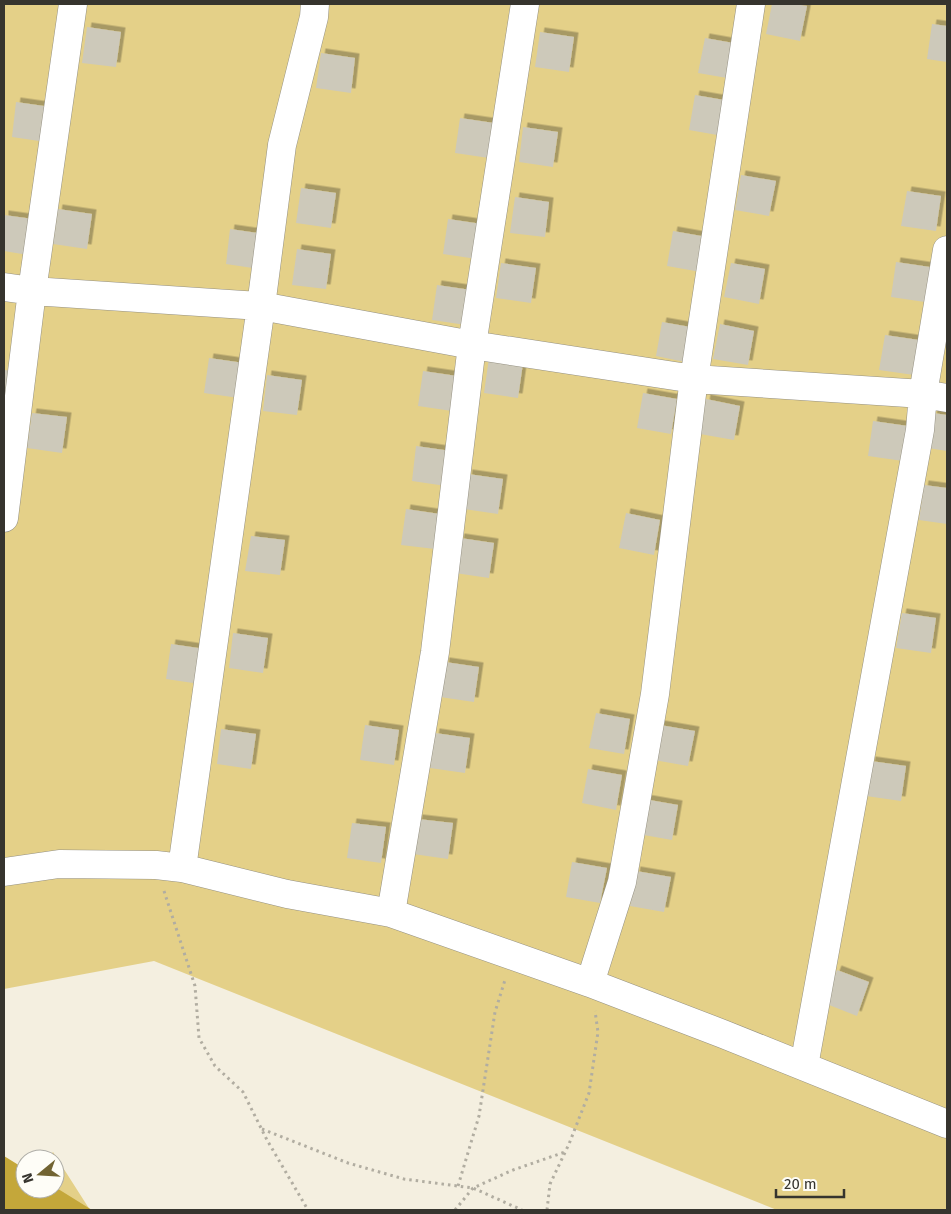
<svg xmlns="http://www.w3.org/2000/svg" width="951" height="1214" font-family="'Fira Sans',sans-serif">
<defs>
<filter id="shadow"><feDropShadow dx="4.5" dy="-4.5" stdDeviation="0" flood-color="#0004"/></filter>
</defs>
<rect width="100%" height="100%" fill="#f4efe0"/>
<!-- green -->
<path fill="#e4d088" d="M4 4H947V1210H777L154 961 4 989Z
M53 1152 90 1210H4V1186L25 1189H55V1159H47Z"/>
<!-- water -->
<path fill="#c4a73a" d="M4 1156 25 1169V1189H55V1187L92 1210H4Z"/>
<!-- building -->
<path fill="#cdc9ba" filter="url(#shadow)" d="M772 4H795L807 6 800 41 766 34Z
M932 24 947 26V62L927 59Z
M87 27 121 32 116 67 82 63Z
M540 32 574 37 569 72 535 67Z
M705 38 739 44 733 79 698 73Z
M321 53 355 58 351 93 316 88Z
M695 95 730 101 723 136 689 130Z
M16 102 51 107 46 142 12 137Z
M460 118 494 123 489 158 455 153Z
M523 127 558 132 553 167 519 162Z
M741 175 776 181 769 216 735 210Z
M301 188 336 193 331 228 296 223Z
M907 191 941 196 936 231 901 226Z
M515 197 549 202 545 237 510 233Z
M58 209 92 214 87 249 53 244Z
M4 215 33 219 28 255 4 251Z
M448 219 482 224 477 259 443 254Z
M230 229 265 234 260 269 226 264Z
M673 231 707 237 701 272 667 266Z
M297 249 331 254 326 289 292 285Z
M896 262 930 267 925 302 891 297Z
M501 263 536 268 531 303 496 298Z
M731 263 765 269 759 304 724 297Z
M437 285 471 290 466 325 432 320Z
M662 322 696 328 690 363 656 356Z
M720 324 754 331 748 365 713 359Z
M885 335 919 340 914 375 879 370Z
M209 358 244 363 239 398 204 393Z
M489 358 523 363 518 398 484 393Z
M4 370 16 371 12 406 4 405Z
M423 371 457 376 452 411 418 406Z
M267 375 302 380 297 415 263 411Z
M643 393 677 399 671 434 637 428Z
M706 399 740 406 734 440 700 434Z
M32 413 67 417 62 453 27 448Z
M933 413 947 415V451L928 448Z
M873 421 908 426 903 461 868 456Z
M416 446 451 451 446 486 412 481Z
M468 474 503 479 498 514 464 509Z
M924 485 947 488V524L919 520Z
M406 509 440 514 435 549 401 545Z
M626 513 660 520 654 555 619 548Z
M251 536 285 540 280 575 245 571Z
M460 538 494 543 489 578 455 573Z
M902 613 936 618 931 653 896 648Z
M233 633 268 638 263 673 229 668Z
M171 644 205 649 200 684 166 679Z
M445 662 479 667 474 702 440 697Z
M596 713 630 719 624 754 589 748Z
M365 725 399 730 394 765 360 760Z
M660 725 695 731 688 766 654 760Z
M221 729 256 734 251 769 217 764Z
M435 733 470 738 465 773 430 768Z
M871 761 906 766 901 801 866 796Z
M588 769 622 775 616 810 582 803Z
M644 799 678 805 672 840 638 834Z
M418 819 453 823 448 859 413 854Z
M352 823 386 827 381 863 347 858Z
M572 862 607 868 600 903 566 897Z
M636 871 671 877 664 912 630 906Z
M837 970 869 982 857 1016 824 1003Z"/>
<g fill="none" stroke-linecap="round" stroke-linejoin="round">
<!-- minor casing -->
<g stroke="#959183" stroke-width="29">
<path id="minor" d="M4 287 32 291 261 306 472 345 694 379 923 394 947 398
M4 518 32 291 73 4
M182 868 261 306 282 145 314 17 315 4
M4 872 59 864 156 865 182 868 287 894 391 913 590 983 723 1034 947 1124
M391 913 435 652 472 345 525 4
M590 983 622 882 655 694 693 386 751 4
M804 1066 920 430 923 394 947 250"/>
</g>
<!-- path -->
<path stroke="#b1ada1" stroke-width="3" stroke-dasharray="2.5 4" stroke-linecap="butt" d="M164 891 195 986 199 1038 215 1066 243 1092 267 1140 308 1210
M262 1129 348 1163 404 1179 473 1188 522 1210
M458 1186 479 1116 495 1012 505 980
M455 1210 473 1188 513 1170 565 1152
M547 1210 550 1184 569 1144 589 1093 598 1032 595 1011"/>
<!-- minor -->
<use href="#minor" stroke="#fff" stroke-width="28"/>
</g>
<!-- border -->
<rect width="951" height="1214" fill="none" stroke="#36342e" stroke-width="10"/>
<!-- north arrow -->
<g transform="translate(40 1174) rotate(252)"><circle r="24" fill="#fefdf7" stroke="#aeada7"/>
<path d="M0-4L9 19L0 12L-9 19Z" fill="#726432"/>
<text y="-8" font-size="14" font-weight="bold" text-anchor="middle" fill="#36342e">N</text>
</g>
<!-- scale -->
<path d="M776 1189v8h68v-8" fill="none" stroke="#36342e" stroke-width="2.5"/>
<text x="784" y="1189" font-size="15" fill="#36342e" stroke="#fefdf7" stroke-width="4" paint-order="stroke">20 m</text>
</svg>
